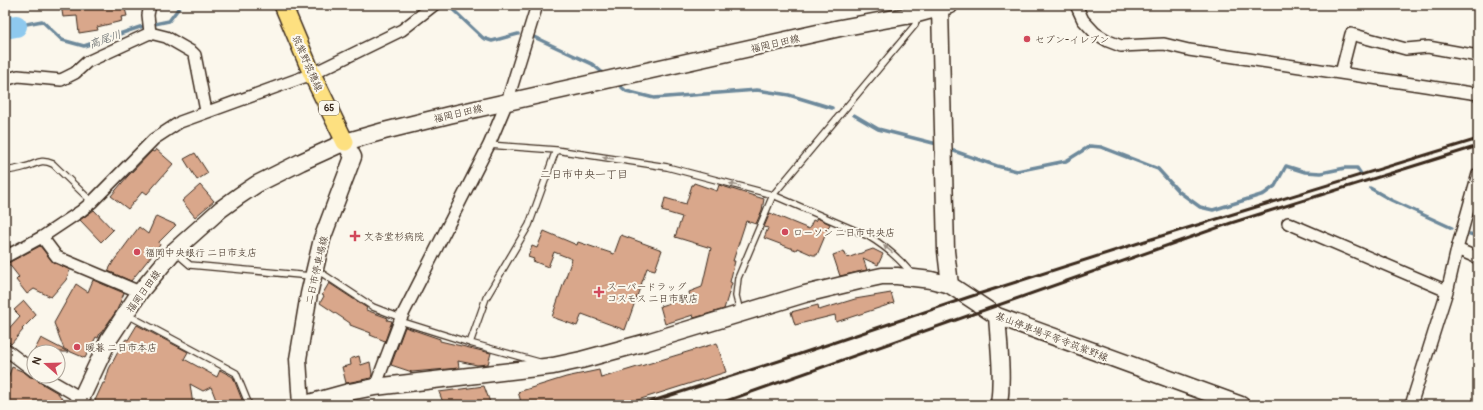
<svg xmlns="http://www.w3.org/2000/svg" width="1483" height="410" font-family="Pangolin,'Klee One',sans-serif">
<rect width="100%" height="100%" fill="#fbf7ec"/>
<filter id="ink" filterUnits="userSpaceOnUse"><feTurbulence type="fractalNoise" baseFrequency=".025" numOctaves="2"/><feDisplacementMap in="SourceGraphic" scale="8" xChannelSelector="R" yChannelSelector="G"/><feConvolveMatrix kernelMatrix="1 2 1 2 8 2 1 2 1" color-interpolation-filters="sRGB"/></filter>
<g filter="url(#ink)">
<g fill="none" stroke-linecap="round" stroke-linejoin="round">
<!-- stream -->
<path stroke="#6d899b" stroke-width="3.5" d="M448 5 483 38 492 41 518 34
M16 26 42 21 62 40 84 46 140 27 169 21 181 5
M534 37 592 64 603 73
M619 85 626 91 654 98 757 90 789 95 832 108
M854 115 878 129 937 144
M954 151 997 166 1017 171 1066 161 1090 146 1101 147 1158 169 1178 191 1200 207 1213 210 1264 194 1275 186 1286 166 1305 172 1321 173 1345 168H1357L1361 174
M1370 188 1391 200 1452 228
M1470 234 1478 236"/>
<!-- river -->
<path stroke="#8ec9ee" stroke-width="22" d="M5 28 16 26"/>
</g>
<!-- building -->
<path fill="#d9a78b" stroke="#3b2a1e" d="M61 5H124L127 16 121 17 122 21 97 27 98 30 79 33 77 16 63 17Z
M156 149 173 164 147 194 143 191 128 209 111 196 127 177 152 151 154 152Z
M195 153 208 173 197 180 184 159Z
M694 183 717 191 719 185 764 199 762 210 756 224 746 221 733 261H735L730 282 732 283 724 309 694 318 693 315 665 324 660 306 690 297 689 292 702 287 711 248 675 237 682 217 662 211 665 198 686 204 692 185H693Z
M200 185 214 201 195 217 182 201Z
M94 210 113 230 101 242 80 220Z
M770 213 809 229 813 220 815 221 817 218 830 224 817 255H813L797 248 796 250 764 238 768 228 764 227Z
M156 216 176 225 159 242 160 245 131 281 108 271 113 262 139 227 148 234Z
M544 231 577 245 578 242 614 254 621 235 662 250 655 270 647 268 625 330 582 314 577 326 552 317 572 259 554 252 548 267 533 261 534 259 528 257 532 246 537 248Z
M5 235 10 246 5 249Z
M40 246 52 261 70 270 66 280 51 297 34 289 27 294 16 280 19 277 8 263Z
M873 249 883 254 878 265 863 258 867 270 840 276 833 255 844 251 847 258Z
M93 280 124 293 117 310 101 333H100L98 338 96 337 85 358 64 349 54 323 76 284 88 292Z
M329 283 367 308 366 310 388 318 387 320 392 321 385 341 370 335 371 333 350 325V323L320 303 324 296 322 295Z
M891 293 894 303 836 322 835 315 795 325 791 312 818 305 819 310 855 299Z
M24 301 36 315 22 329 23 330 11 344 8 341 5 342V333L20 316 14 310Z
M137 325 188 352 184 359 217 377 220 370 233 377 244 405H218L211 387 203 391 190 384 193 405H93L103 383H105L109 369 119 350 126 339 128 340Z
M405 327 440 339V341L491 353 488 364 477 365 458 361 459 368 412 372 391 365Z
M41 338 68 352H34V362L30 359Z
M717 343 726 372 622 405H522L518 392 566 377 599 370 601 378Z
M359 356 361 365 370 362 372 374 371 378 346 383 342 367 351 365 350 359Z
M12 367 24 372 30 377 36 378 39 382 58 393 66 405H5V385Z
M484 386 491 405H444L439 392Z"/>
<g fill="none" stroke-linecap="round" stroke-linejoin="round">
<!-- lane casing -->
<g stroke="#3b2a1e" stroke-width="8">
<path id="lane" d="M489 145 556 150 667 167 773 195 868 236C885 246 899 258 912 274
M5 171C12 170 18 169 25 167 37 164 40 158 53 164L92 202
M175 252 190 265 311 276
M317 270 373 307 401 318
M740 312 736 296 738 278 773 195 915 25 917 16
M126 314 236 373 249 405
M400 321 470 343 539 362
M470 343 486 298 529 225 556 150"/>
</g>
<!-- street casing -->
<g stroke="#3b2a1e" stroke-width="14">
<path id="street" d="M150 5 148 15 150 33
M1076 5 1083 20 1095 33 1108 41 1121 46 1164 44 1189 50 1478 94
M1341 73 1351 34 1406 49 1428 47 1478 56
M5 80 18 76 61 80 75 73 87 62 150 33 166 37 192 52 195 55 206 111
M1288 223 1447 291
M42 237 57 257 140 292
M1457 249 1478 258
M5 257 42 237 81 211 92 202 154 139 180 122 312 74 402 30 434 5
M5 349 34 371
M43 376 81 398
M375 387 401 318 489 145 507 102 537 5
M1411 405 1448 288 1457 249 1478 174"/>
</g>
<!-- secondary casing -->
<g stroke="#3b2a1e" stroke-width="19">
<path id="secondary" d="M940 8 946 251 950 285
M997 316C999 346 1003 376 999 405
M78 405 109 339 140 292 174 251 221 209 239 196 257 184 301 162 345 142 384 131 449 115 840 28 917 14 950 5
M301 405 298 359 309 294 322 239 353 157 345 142
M302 405 349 392 375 387 553 366 581 360 647 342 805 294 859 281 882 276H897L931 280 950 285 997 316 1241 405"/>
</g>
<!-- primary casing -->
<g stroke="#3b2a1e" stroke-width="20">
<path id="primary" d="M283 5 312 74 345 142"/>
</g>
<!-- lane -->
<use href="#lane" stroke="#fbf7ec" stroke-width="5.5"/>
<!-- street -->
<use href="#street" stroke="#fbf7ec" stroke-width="11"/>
<!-- secondary -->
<use href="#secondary" stroke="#fbf7ec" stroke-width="16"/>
<!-- primary -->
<use href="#primary" stroke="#fde080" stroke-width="17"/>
<!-- rail -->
<path stroke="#3b2a1e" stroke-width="3" d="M640 405 779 361 969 297 1145 241 1478 139
M715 405 1231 223 1478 146"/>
</g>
<!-- one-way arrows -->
<defs><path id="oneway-solid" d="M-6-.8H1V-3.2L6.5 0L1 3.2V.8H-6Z"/></defs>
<g fill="#9b9085">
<use href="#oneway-solid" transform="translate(608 158) rotate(-171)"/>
<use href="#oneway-solid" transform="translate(735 185) rotate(-165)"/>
<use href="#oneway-solid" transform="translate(888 249) rotate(-141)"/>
</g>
</g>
<!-- markers -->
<g fill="#d1495b" stroke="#fbf7ec" stroke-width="1.5">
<circle cx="1027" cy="39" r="4"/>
<circle cx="785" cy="232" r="4"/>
<path d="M353 230h4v4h4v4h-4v4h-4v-4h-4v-4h4z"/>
<circle cx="137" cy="252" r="4"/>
<path d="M597 286h4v4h4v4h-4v4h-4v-4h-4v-4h4z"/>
<circle cx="77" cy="347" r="4"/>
</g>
<g text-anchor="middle" stroke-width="4" stroke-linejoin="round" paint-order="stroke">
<!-- shield labels -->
<rect fill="#fbf7ec" stroke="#75685c" stroke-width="1" x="319" y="101" width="20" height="14" rx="3"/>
<g font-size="9" font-weight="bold" fill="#3b2a1e">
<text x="329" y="111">65</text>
</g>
<!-- poi labels -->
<g font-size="10" fill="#3b2a1e" stroke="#fbf7ec" text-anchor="start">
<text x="1035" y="43">セブン-イレブン</text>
<text x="793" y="236">ローソン 二日市中央店</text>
<text x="364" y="240">文杏堂杉病院</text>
<text x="145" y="256">福岡中央銀行 二日市支店</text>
<text x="607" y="290">スーパードラッグ<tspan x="607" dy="12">コスモス 二日市駅店</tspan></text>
<text x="85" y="351">暖暮 二日市本店</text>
</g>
<!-- street labels -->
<g font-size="10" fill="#3b2a1e" stroke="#fbf7ec">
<text transform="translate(775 43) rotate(-13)" y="4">福岡日田線</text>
<text transform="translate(308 63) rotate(66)" y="4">筑紫野筑穂線</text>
<text transform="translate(458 113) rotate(-13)" y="4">福岡日田線</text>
<text transform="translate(316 270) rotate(-77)" y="4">二日市停車場線</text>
<text transform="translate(143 291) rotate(-54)" y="4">福岡日田線</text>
<text transform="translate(1052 336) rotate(21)" y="4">基山停車場平等寺筑紫野線</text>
</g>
<!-- water labels -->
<g font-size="11" font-style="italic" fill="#545a5c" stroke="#fbf7ec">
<text transform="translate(105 39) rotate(-19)" y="4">高尾川</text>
</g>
<!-- neighbourhood labels -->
<g font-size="11" fill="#3b2a1e" stroke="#fbf7ec">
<text x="584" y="178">二日市中央一丁目</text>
</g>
</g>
<!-- margin -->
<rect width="1483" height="410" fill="none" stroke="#fbf7ec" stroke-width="20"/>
<rect x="10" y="10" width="1463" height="390" fill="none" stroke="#3b2a1e" stroke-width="1.5" filter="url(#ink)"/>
<!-- north arrow -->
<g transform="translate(46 364) rotate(290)"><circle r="19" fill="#fbf7ec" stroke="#aea59a"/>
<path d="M0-3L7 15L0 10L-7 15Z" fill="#d1495b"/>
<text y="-6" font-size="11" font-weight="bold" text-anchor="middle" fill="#3b2a1e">N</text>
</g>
</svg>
